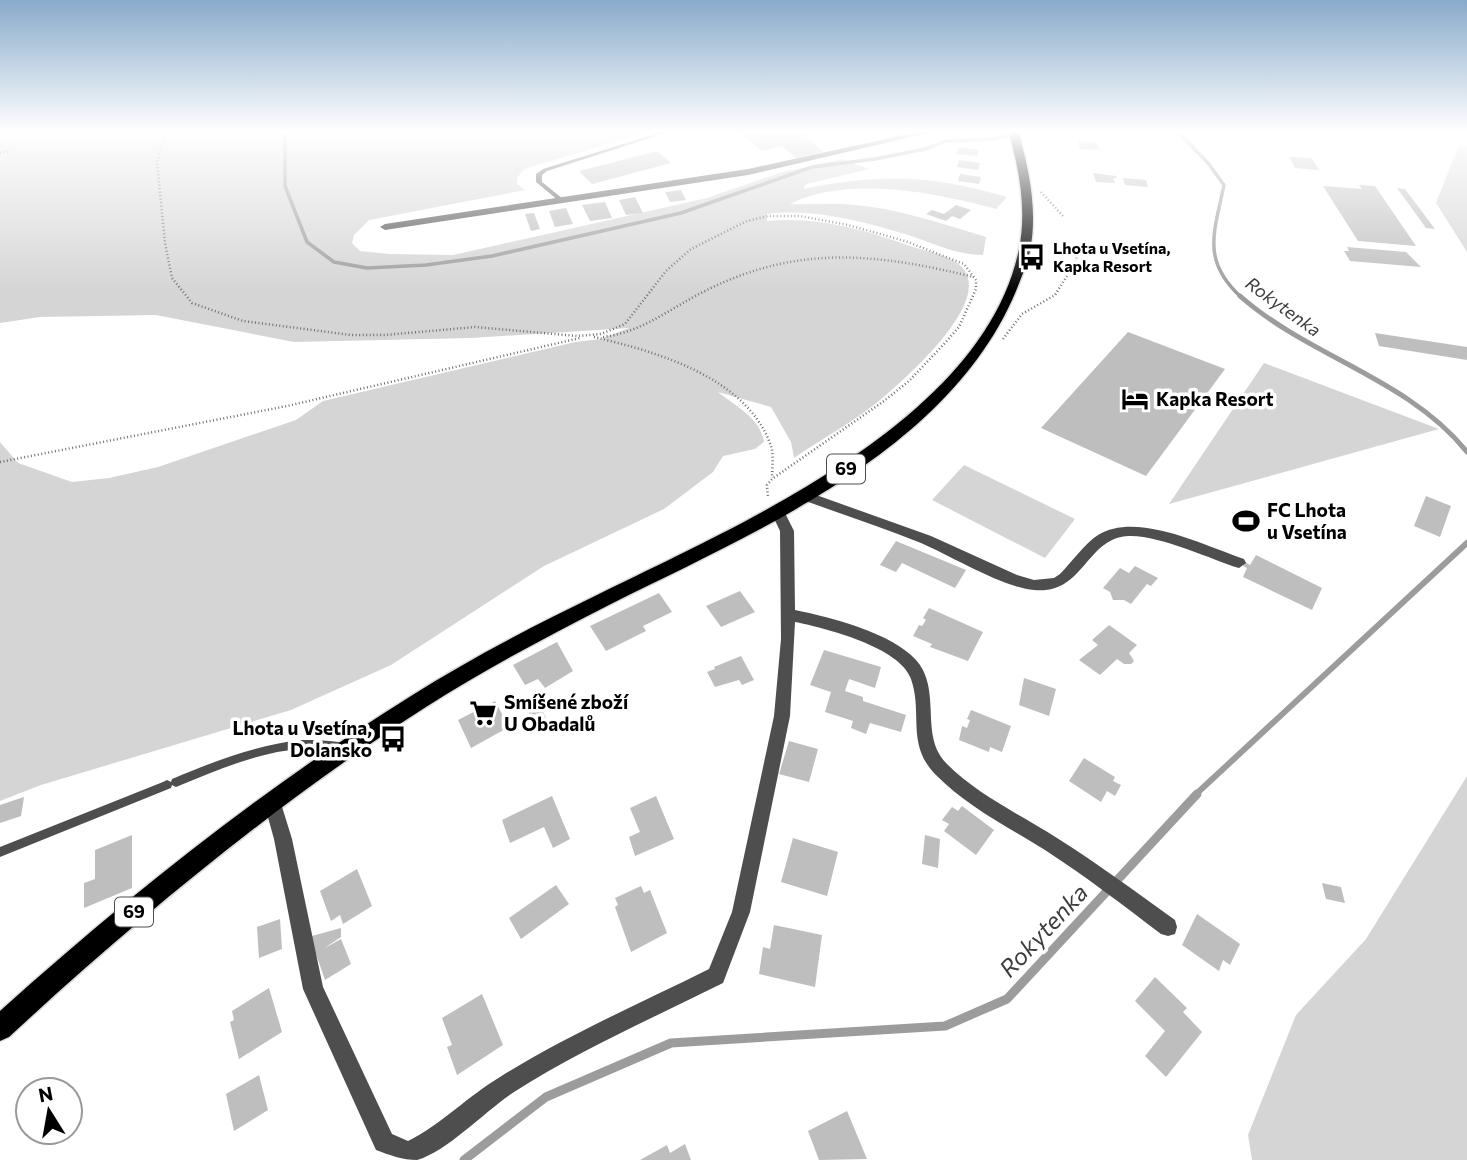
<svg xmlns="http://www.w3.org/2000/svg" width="1467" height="1160" font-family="Commissioner,sans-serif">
<rect width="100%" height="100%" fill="#fff"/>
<!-- green -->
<path fill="#d5d5d5" d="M0 130H655L524 169 517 178V184L525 190 369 220 354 235 352 243 360 251 390 254 453 255 707 198 779 173 842 159 869 169 806 184 803 189C880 173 932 175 1007 197L996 209C936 193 848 175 790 204 811 205 833 202 855 205 900 209 943 224 986 237L983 255C951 254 935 243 905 234 861 221 813 208 767 214V221C817 216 866 230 913 247 928 252 956 256 965 271 987 306 910 374 886 395 859 419 824 437 794 458L791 442 771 407 718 392C735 406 760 417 764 442L755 449 723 456 713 472 664 509 544 566 391 665 291 710 41 785 0 801V442L18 463 72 482 109 478 158 467 296 420 323 401 575 342 601 339 629 328 471 338 294 342 156 315 40 317 0 323Z
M1467 146V252L1436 203 1458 147Z
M1264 363 1439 429 1169 504Z
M964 465 1075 519 1045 558 932 500Z
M1467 776V1160H1252L1248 1135 1296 1015 1366 939Z"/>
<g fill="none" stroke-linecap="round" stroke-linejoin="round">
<!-- stream-far3 -->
<path stroke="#9c9c9c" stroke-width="3.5" d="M285 130V186L307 242 334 262 367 268 426 265 492 256 681 213 812 167 875 159 925 149 946 141 993 139 1031 130
M1176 130 1208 163 1224 185C1214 233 1201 261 1242 298"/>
<!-- stream-far2 -->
<path stroke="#9c9c9c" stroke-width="5" d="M1240 296C1309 357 1409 379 1467 452"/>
<!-- stream-far1 -->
<path stroke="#9c9c9c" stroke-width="6" d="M1195 795 1467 543"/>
<!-- stream -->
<path stroke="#9c9c9c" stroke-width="9" d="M464 1160 546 1097 671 1043 945 1026 1007 999 1197 794"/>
</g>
<!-- building -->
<path fill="#bebebe" d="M737 130H797L824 152 796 158 782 146 762 151Z
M1078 141 1097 143 1100 150 1080 149Z
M959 147 979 150 977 156 956 154Z
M657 151 671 163 592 184 579 171Z
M1289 157 1312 158 1319 170 1295 168Z
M959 160 980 163 978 170 957 167Z
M1093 173 1116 176 1117 178H1113L1115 183 1096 182Z
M960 174 981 177 979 184 958 181Z
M1123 178 1146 180 1148 187 1125 185Z
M1359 185 1375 186 1416 246 1358 241 1323 186 1362 189Z
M1397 188 1405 189 1435 229 1426 228Z
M681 190 686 200 670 202 665 192Z
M635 197 643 213 626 215 619 200Z
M605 202 612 218 590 221 582 205Z
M956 205 971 210 960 219 952 216 946 221 926 214 932 210 944 214Z
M566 208 573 224 555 227 549 211Z
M534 213 540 229 531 231 525 214Z
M1347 247 1406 252 1421 267 1350 261 1344 251H1349Z
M1128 332 1225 369 1146 476 1041 428Z
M1375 333 1467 347V360L1379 346Z
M1426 496 1451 506 1440 537 1414 526Z
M896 541 966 570 955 588 902 563 896 572 880 565Z
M1256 555 1322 588 1312 610 1243 577 1247 568 1243 566 1245 562 1250 565Z
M1135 566 1158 578 1151 586 1147 584 1131 604 1124 600H1113L1110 592 1103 588 1120 568 1129 573Z
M740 591 755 612 721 627 706 606Z
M659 593 672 612 643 626 646 631 606 651 590 626Z
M929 608 983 632 968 661 930 647 932 644 913 636 919 625 922 626 926 620 923 618Z
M1109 625 1137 645 1129 653 1134 661 1131 664H1124L1117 659 1100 675 1079 660 1098 645 1092 640Z
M557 642 573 671 545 688 538 679 525 685 513 665Z
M824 650 881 667 875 688 849 679 845 691 863 697V701L906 715 901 732 870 723 866 734 851 728 853 721 825 712 831 692 810 685Z
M741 656 754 680 742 685 739 680 715 687 707 672 715 669 714 667Z
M1024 678 1056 689 1049 716 1019 705Z
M495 701 509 727 471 748 458 720Z
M539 704 546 718 534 724 527 709Z
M971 710 1011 726 1002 752 990 747 989 752 959 740 962 726 967 728 970 720 967 719Z
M789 741 818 749 809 782 779 774Z
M1084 758 1115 777 1113 781 1121 785 1115 796 1107 791 1101 802 1069 781Z
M552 796 570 839 553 848 544 827 510 843 502 820Z
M656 796 674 839 635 856 629 837 640 832 630 808Z
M24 797 21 816 0 823V805Z
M962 806 994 830 976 855 944 831 949 824 942 820 952 807 958 811Z
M132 835V888L84 908V883L95 879V850Z
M925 835 940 839 938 868 922 864Z
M793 838 838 852 827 896 781 882Z
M357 869 372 906 343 924 340 915 331 921 320 891Z
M1322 883 1341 887 1345 903 1326 899Z
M556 885 569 904 521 939 509 918Z
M641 886 644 893 650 890 667 933 631 952 615 907 618 905 615 898Z
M1197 914 1240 944 1230 965 1223 960 1219 971 1182 945Z
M280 919 282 949 259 958 257 927Z
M774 925 822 935 815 987 759 974 763 947 770 949Z
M341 928V937L323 949 341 939 351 964 325 980 316 954 312 957V936Z
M1155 977 1187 1008 1183 1012 1202 1032 1166 1077 1145 1056 1165 1031 1135 1001Z
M269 988 282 1032 239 1059 230 1022 234 1020 232 1011Z
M482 994 503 1045 457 1075 447 1047 452 1045 442 1018Z
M259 1075 268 1110 234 1131 226 1094Z
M847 1111 867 1159 819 1160 808 1131Z
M685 1144 691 1160H640L667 1145 670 1153Z"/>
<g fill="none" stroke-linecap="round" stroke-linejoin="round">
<!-- primary casing -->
<g stroke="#dbdbdb" stroke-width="3">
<path id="primary" d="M1008 130H1018C1029 169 1038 210 1030 251 1027 265 1021 278 1016 291 949 452 754 532 609 605 547 637 485 669 426 707 278 802 139 917 9 1037L0 1041V1011C128 896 265 787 411 696 471 658 535 625 599 594 740 524 984 421 1019 249 1027 209 1019 169 1008 130Z"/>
</g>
<!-- path -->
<path stroke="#707070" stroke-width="2.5" stroke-dasharray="1 2.5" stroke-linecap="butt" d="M166 130 157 162 165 243 172 278 192 303 243 321 351 335H385L475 327 577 336 601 334 625 324 666 271 691 249 747 221 768 216H800L848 225 905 241 964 264 976 280V289L959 327 945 343 909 381 884 401 772 479 767 485 768 498
M0 153 11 151
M1041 192 1063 216
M594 337C657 352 747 377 771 446 774 455 772 468 772 478
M603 337C644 332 673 306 709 289 801 244 878 254 974 277
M1003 339 1022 314 1055 295 1075 263 1079 246
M0 462 287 406 580 338"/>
<!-- service -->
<path fill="#4e4e4e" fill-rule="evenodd" d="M668 130H675L547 171 542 175V182L563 199V201H559L536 182V174L543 169Z
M301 740C318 740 334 740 350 745L351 748 350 751C341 753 332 750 323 749 316 749 308 749 301 749 257 752 216 771 176 787L172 785 171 788 0 857V847L163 782 167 780 171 782 172 779C215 761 256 745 301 740Z"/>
<!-- minor -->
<path fill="#4e4e4e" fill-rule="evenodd" d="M927 130H941L748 175 385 230 380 227 385 224 748 169Z
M805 491 931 536 1017 575 1034 580 1054 578 1060 574C1072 562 1084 544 1098 535 1137 511 1205 546 1244 559L1246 563 1239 568C1210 559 1149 530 1121 537 1085 545 1081 595 1034 590 1004 588 951 556 921 543 881 527 841 514 800 499L799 496 800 493Z
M778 507 783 509 794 531 795 610C830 617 892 633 916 660 926 671 929 685 930 699 932 723 929 746 947 764 978 795 1021 815 1057 838 1098 864 1136 892 1175 920L1177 927 1175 934 1168 936 1161 934C1123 905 1085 876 1045 850 1008 827 966 806 935 774 906 744 923 713 911 679 900 647 825 628 795 622L790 716 750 912 723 983C653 1018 580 1050 514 1092 486 1110 448 1151 417 1160 403 1160 389 1155 376 1150L303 989 274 839 264 803 267 797 273 795 279 797 292 839 323 987 392 1134 408 1141C442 1124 468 1096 500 1077 567 1035 639 1004 709 969L732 912 774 716 781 639 780 531 771 512Z"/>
<!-- primary -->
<use href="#primary" fill="#000" fill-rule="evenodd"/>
</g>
<!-- sky -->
<linearGradient id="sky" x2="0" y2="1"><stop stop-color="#89aaca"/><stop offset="0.45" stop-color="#fff"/><stop offset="1" stop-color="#fff" stop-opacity="0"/></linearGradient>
<rect width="1467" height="292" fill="url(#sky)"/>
<!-- icons -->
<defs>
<g id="bus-bare" transform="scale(2.1)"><path d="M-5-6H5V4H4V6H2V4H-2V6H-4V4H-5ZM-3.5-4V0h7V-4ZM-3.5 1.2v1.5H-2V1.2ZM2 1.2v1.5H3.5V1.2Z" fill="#000" stroke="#fff" stroke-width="2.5" paint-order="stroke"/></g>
<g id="hotel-bare" transform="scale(2.1)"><path d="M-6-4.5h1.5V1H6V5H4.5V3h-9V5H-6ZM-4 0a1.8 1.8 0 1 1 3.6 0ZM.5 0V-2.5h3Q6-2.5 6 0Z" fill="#000" stroke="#fff" stroke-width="2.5" paint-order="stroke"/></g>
<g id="stadium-bare" transform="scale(2.1)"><path d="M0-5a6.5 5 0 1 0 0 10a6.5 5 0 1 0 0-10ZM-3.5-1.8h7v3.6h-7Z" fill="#000" stroke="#fff" stroke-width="2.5" paint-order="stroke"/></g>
<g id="supermarket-bare" transform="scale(2.1)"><path d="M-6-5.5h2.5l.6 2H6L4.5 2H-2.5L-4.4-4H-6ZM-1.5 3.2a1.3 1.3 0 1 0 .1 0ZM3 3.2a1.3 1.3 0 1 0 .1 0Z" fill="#000" stroke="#fff" stroke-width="2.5" paint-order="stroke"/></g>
</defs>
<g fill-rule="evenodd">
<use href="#bus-bare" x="1032" y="257"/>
<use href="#hotel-bare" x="1135" y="399"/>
<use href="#stadium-bare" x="1246" y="521"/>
<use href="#supermarket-bare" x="483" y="713"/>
<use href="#bus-bare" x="393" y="739"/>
</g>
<g text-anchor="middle" stroke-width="7" stroke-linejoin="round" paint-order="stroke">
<!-- far-poi labels -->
<g font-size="16" font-weight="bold" fill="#000" stroke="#fff" text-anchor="start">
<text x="1053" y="254">Lhota u Vsetína,<tspan x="1053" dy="18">Kapka Resort</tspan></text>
</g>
<!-- far-water labels -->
<g font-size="18" font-style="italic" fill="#3d3d3d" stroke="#fff">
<text transform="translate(1283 307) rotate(36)" y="6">Rokytenka</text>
</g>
<!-- shield labels -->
<g fill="#fff" stroke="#4c4c4c" stroke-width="2">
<rect x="827" y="454.5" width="38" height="29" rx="5"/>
<rect x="115" y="897.5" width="38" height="29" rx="5"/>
</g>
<g font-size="18" font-weight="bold" fill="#000">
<text x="846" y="475">69</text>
<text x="134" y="918">69</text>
</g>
<!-- poi labels -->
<g font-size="19" font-weight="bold" fill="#000" stroke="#fff" text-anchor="start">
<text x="1156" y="406">Kapka Resort</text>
<text x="1267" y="517">FC Lhota<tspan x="1267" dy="22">u Vsetína</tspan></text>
<text x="504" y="709">Smíšené zboží<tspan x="504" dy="22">U Obadalů</tspan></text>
<text x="372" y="735" text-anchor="end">Lhota u Vsetína,<tspan x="372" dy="22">Dolansko</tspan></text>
</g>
<!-- near-water labels -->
<g font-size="24" font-style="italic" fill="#3d3d3d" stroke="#fff">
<text transform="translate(1044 931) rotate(-47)" y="8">Rokytenka</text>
</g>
</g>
<!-- north arrow -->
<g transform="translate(49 1111) rotate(349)"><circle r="33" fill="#ffffff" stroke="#999999" stroke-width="2"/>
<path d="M0-5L12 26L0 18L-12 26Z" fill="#000000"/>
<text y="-10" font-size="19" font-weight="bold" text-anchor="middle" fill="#000000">N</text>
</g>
</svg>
